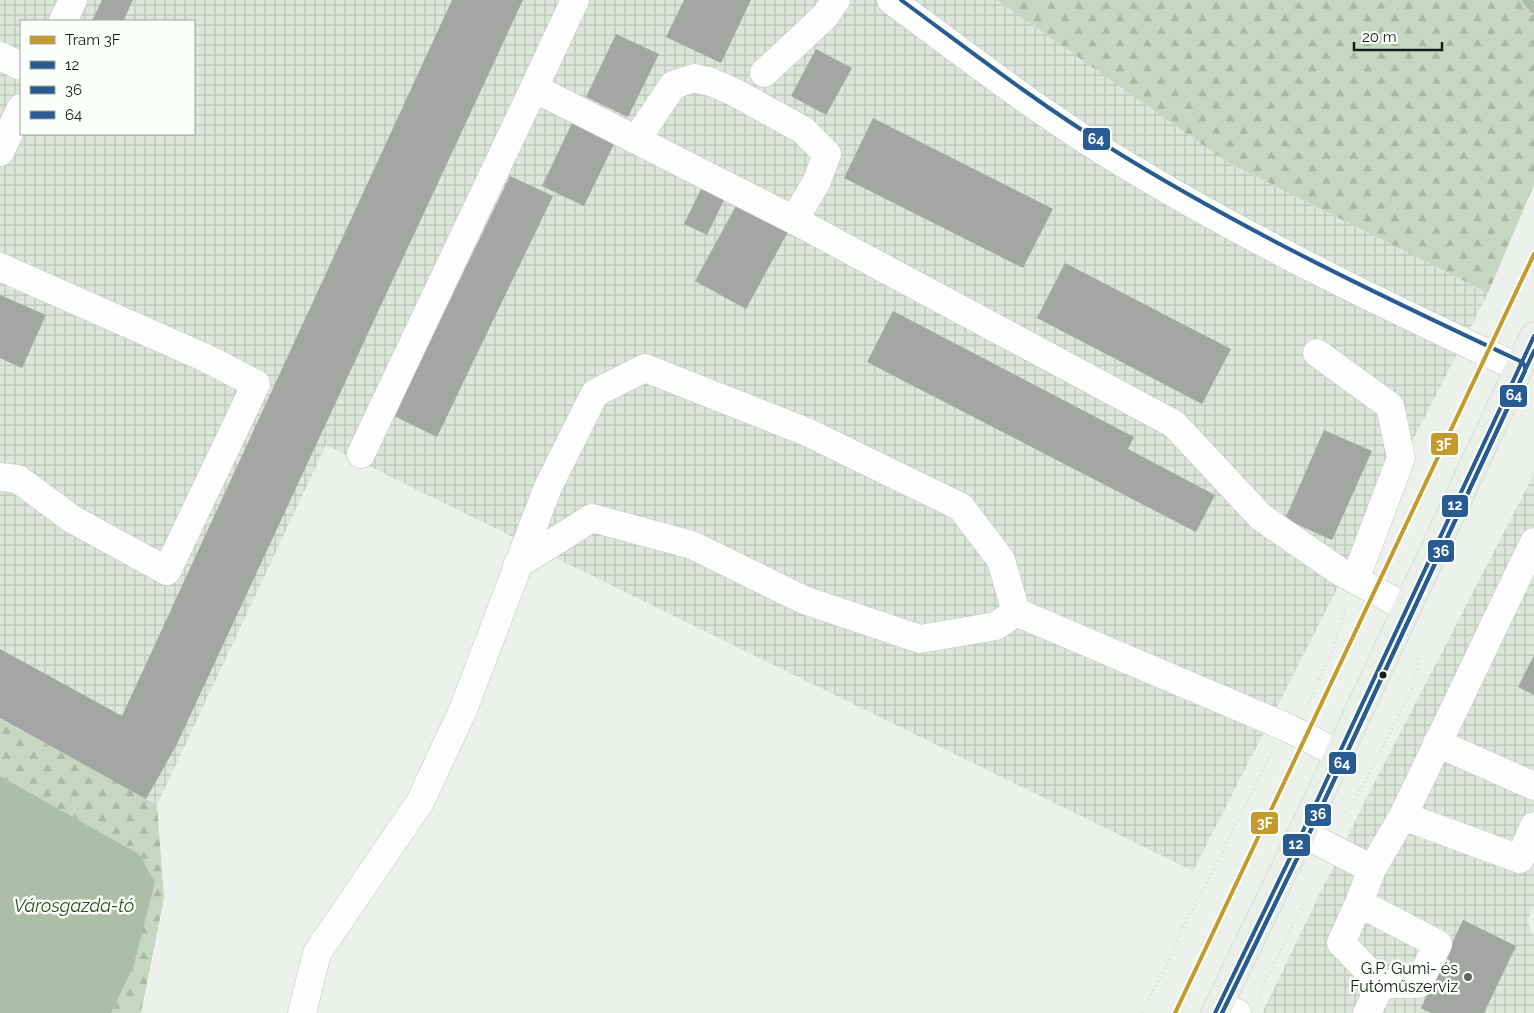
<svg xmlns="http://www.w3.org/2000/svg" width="1534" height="1013" font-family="Raleway,sans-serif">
<defs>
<pattern id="industrial-grid" width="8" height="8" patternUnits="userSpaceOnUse" patternTransform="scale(1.25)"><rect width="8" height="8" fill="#dde6da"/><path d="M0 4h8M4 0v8" fill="none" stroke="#bdc5ba"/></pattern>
<pattern id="forest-firs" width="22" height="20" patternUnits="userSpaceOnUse" patternTransform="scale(1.25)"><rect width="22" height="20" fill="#c6d6c0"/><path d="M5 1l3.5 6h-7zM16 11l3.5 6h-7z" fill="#aab7a4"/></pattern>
</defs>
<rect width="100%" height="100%" fill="#ecf1eb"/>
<!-- industrial -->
<path fill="url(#industrial-grid)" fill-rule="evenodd" d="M0 0H997L1227 162 1488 293 1193 871 326 445 157 805 0 719ZM21 21H194V134H21Z
M1534 474V906L1527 920 1534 937V1013H1262L1365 801Z"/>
<!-- forest -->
<path fill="url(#forest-firs)" d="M997 0H1529L1534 5V185L1488 293 1227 162Z
M0 719 157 805 164 898 141 1013H111L133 968 139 854 0 776Z"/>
<!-- water -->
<path fill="#acbfa6" d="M0 776 139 854 155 882 133 968 111 1013H0Z"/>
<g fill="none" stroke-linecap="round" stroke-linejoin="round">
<!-- stream -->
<path stroke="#acbfa6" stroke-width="9" d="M1527 0 1534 9"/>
</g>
<!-- building -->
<path fill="#a3a6a2" d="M102 0H133L123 21H92Z
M452 0H523L176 746 146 799 0 718V649L122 716Z
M684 0H751L721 63 666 37Z
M616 34 659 54 628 117 586 97Z
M816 49 852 68 826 115 791 96Z
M873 118 1053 209 1023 268 844 178Z
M573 121 615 142 584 206 542 186Z
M510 176 553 196 437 437 394 416Z
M701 189 724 200 707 235 684 224Z
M738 202 789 230 746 309 695 281Z
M1065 263 1231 349 1202 404 1037 318Z
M0 295 46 315 22 368 0 358Z
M893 311 1134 437 1128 449 1215 495 1196 532 867 362Z
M1324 430 1372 451 1332 540 1285 519Z
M1534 655V695L1518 687Z
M1463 920 1516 946 1484 1013H1431L1421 1008Z"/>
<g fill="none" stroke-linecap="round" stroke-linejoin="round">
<!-- minor casing -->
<g stroke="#c2c6c1" stroke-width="29">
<path id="minor" d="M575 0 534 88 794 220 1174 424 1261 517 1339 571 1407 608
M891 0C971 59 1050 121 1136 171 1259 245 1389 307 1519 368
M63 21 73 0
M0 56 21 66
M764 73 825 16 836 0
M637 139 673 85 694 78 711 82 734 92 803 130 827 154 816 183 794 220
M0 152 21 108
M0 267 208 359 256 384 167 571 72 519 18 479 0 477
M1317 353 1390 406 1401 458 1355 580
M361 454 534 88
M1016 612 1286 727 1339 754
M1437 743 1534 786
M1403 816 1520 859 1534 826
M1302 833 1372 869 1403 816 1534 542
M1359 903 1341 943 1381 984
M1219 1004 1237 1013
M302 1013 317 953 420 802 463 710 548 487 595 393 645 368 807 432 961 507 1001 560 1016 612 996 626 920 639 804 600 692 545 592 518 517 565
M1367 1013 1381 984H1418L1438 944 1359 903 1372 869"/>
</g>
<!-- major casing -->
<g stroke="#cacdca" stroke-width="29">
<path id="major" d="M1215 1013 1302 833 1534 336"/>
</g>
<!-- path -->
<path stroke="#dbdddb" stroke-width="3" stroke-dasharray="1 4" stroke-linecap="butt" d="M1306 707 1332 652 1346 606
M1344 817 1366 780 1412 689 1419 656
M1259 995 1303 904
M1142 1013 1173 953 1183 927 1218 861 1272 751"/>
<!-- minor -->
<use href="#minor" stroke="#fcfdfc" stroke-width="28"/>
<!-- major -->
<use href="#major" stroke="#eaeee9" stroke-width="28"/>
<!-- bus-1 casing -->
<g stroke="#fbfff9" stroke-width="8">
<path id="bus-1" d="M1215 1013 1302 833 1534 336"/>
</g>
<!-- bus-2 casing -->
<g stroke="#fbfff9" stroke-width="8">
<path id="bus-2" d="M1222 1013 1308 836 1534 351"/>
</g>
<!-- bus-3 casing -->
<g stroke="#fbfff9" stroke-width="8">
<path id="bus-3" d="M901 0C969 50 1036 102 1107 146 1240 229 1381 296 1522 362L1525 366V371L1308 836 1222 1013"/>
</g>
<!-- bus-1 -->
<use href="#bus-1" stroke="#275b91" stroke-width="4"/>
<!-- bus-2 -->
<use href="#bus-2" stroke="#275b91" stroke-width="4"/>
<!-- bus-3 -->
<use href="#bus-3" stroke="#275b91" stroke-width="4"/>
<!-- tram-1 casing -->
<g stroke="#fbfff9" stroke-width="8">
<path id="tram-1" d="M1175 1013 1534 254"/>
</g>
<!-- tram-1 -->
<use href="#tram-1" stroke="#c49a2d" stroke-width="4"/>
</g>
<!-- markers -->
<circle fill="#191c19" stroke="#fbfff9" stroke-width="2" cx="1383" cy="675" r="4.5"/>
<circle fill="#636762" stroke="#fbfff9" stroke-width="2" cx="1468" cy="977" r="5"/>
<g text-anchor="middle" stroke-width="5" stroke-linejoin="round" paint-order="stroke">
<!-- poi labels -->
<g font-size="16" fill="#191c19" stroke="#fbfff9" text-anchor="end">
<text x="1458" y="974">G.P. Gumi- és<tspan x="1458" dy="18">Futóműszerviz</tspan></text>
</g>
<!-- water labels -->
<g font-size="18" font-style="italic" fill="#2b4d1d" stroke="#fbfff9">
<text x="74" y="912">Városgazda-tó</text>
</g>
</g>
<g stroke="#fbfff9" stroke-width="2">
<rect x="1082" y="127" width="29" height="24" rx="5" fill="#275b91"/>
<rect x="1499" y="384" width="29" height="24" rx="5" fill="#275b91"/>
<rect x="1430" y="432" width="29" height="24" rx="5" fill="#c49a2d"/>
<rect x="1441" y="494" width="28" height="24" rx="5" fill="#275b91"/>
<rect x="1427" y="539" width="28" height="24" rx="5" fill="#275b91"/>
<rect x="1328" y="751" width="29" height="24" rx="5" fill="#275b91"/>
<rect x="1304" y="803" width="28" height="24" rx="5" fill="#275b91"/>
<rect x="1250" y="811" width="29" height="24" rx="5" fill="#c49a2d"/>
<rect x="1282" y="833" width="29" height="24" rx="5" fill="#275b91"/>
</g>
<g font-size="14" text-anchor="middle" font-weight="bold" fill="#fff">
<text x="1096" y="144">64</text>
<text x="1514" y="400">64</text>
<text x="1444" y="449">3F</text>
<text x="1455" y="510">12</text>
<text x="1441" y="556">36</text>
<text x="1342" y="768">64</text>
<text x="1318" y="819">36</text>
<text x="1265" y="828">3F</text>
<text x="1296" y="849">12</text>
</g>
<!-- legend -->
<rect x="20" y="20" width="175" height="115" fill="#fbfff9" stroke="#a1a49f"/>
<rect x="30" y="36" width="25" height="8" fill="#c49a2d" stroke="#a1a49f"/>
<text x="65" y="45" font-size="15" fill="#191c19">Tram 3F</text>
<rect x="30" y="61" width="25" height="8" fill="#275b91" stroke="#a1a49f"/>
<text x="65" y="70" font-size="15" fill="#191c19">12</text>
<rect x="30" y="86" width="25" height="8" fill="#275b91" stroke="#a1a49f"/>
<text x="65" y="95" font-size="15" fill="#191c19">36</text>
<rect x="30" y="111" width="25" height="8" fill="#275b91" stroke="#a1a49f"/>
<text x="65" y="120" font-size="15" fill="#191c19">64</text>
<!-- scale -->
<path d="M1354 42v8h88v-8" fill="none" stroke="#191c19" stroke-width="2.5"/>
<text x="1362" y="42" font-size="15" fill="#191c19" stroke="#fbfff9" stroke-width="4" paint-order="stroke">20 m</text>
</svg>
